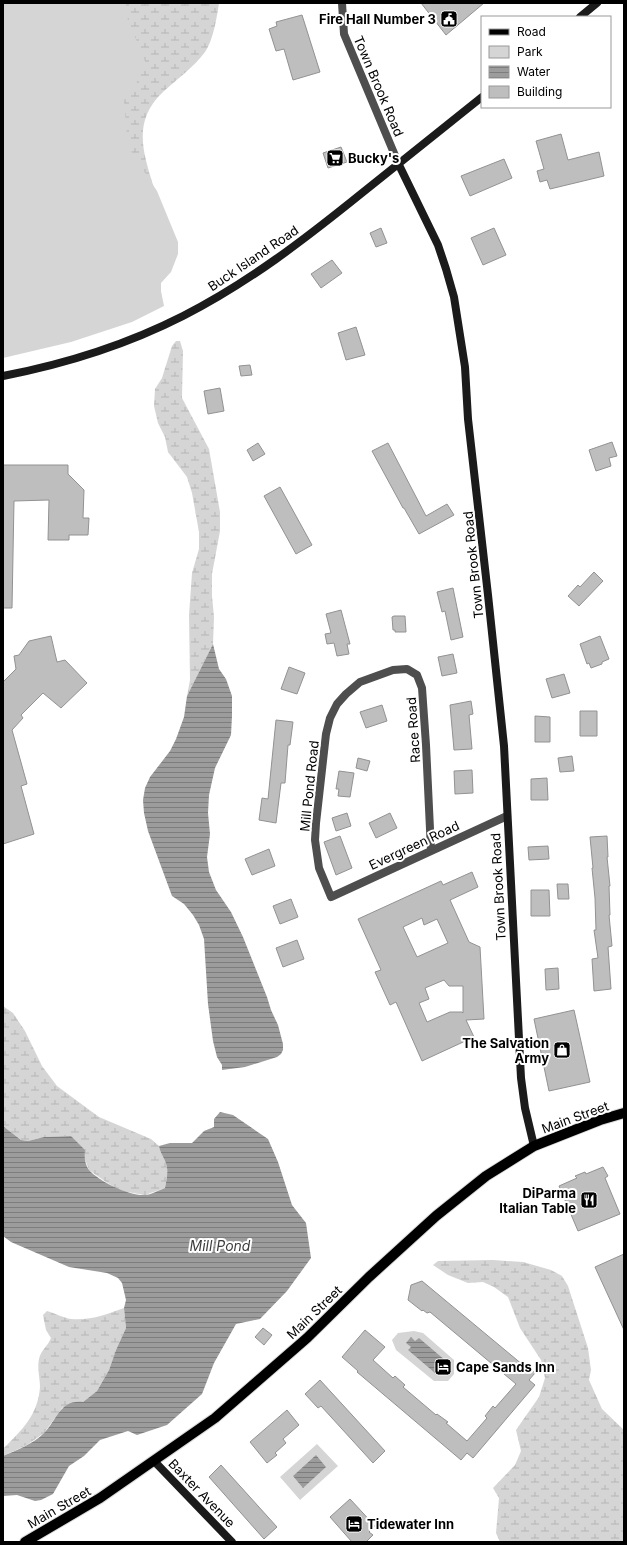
<svg xmlns="http://www.w3.org/2000/svg" width="627" height="1545" font-family="Inter,sans-serif">
<defs>
<pattern id="wetland-marsh" width="20" height="14" patternUnits="userSpaceOnUse"><rect width="20" height="14" fill="#d5d5d5"/><path d="M1 5h8M5 5V1M11 12h8M15 12V8" fill="none" stroke="#b5b5b5"/></pattern>
<pattern id="water-rules" width="6" height="5" patternUnits="userSpaceOnUse"><rect width="6" height="5" fill="#9c9c9c"/><path d="M0 2.5h6" fill="none" stroke="#7d7d7d"/></pattern>
</defs>
<rect width="100%" height="100%" fill="#fff"/>
<!-- wetland -->
<path fill="url(#wetland-marsh)" d="M3 3H219C217 17 213 41 205 52 194 67 176 80 163 92 132 121 143 153 154 188Z
M176 341H180L183 351 182 398 209 449 220 512V531L212 574V596L214 617 213 644 187 696 190 680 189 615 192 573 199 549V532L192 493 187 477 168 452 165 437 158 423 154 406 155 389 162 378 172 346Z
M3 1006 13 1013 25 1031 42 1066 57 1086 99 1117 151 1139 159 1146C160 1154 166 1159 167 1168 168 1174 166 1182 165 1188L145 1195 121 1191 106 1182 89 1170 84 1157 71 1136 44 1137 28 1141 21 1140 3 1126Z
M493 1260 523 1262 551 1270 562 1276 568 1286 588 1348 591 1370 589 1380 602 1409 624 1430V1542H500L496 1533 499 1498 493 1488 515 1465 521 1451 516 1430 539 1397 545 1378 541 1360 520 1328 508 1297 494 1287 483 1282 468 1283 448 1275 433 1265 438 1261Z
M124 1308 126 1328 116 1350 109 1370 97 1391 83 1402 62 1408 44 1433 27 1445 3 1456V1449C22 1430 38 1415 40 1387 40 1378 37 1368 39 1359 41 1350 48 1346 51 1338L46 1330 43 1315 47 1311C55 1313 63 1318 71 1319 90 1321 107 1314 124 1308Z"/>
<!-- green -->
<path fill="#d5d5d5" d="M3 3H126V15L147 66 138 73 136 88 124 100 127 137 132 153 157 191 178 242V254L171 272 161 283V291L164 306 132 322 71 342 3 358Z
M414 1331 423 1333 454 1360V1374L448 1381H434L396 1350 392 1340 398 1333Z
M317 1444 338 1466 300 1500 280 1477Z"/>
<!-- water -->
<path fill="url(#water-rules)" d="M213 644 219 669 226 679 232 696V716L231 735 215 768 209 795 208 813 210 834 207 857 209 872 216 890 231 912 243 937 267 997 271 1010 278 1025 283 1044V1050L281 1054 277 1057 245 1067 222 1070V1065L217 1057 213 1041 208 1004 204 939 199 925 193 915 184 904 172 896 148 831 144 813 143 800 145 788 150 777 170 751 176 739 184 717 187 696Z
M220 1112 233 1115 268 1139 278 1162 292 1205 306 1223 311 1258 287 1291 260 1319 236 1324 214 1363 202 1394 167 1425 137 1435 128 1431 100 1440 84 1456 69 1466 53 1494 41 1500 35 1501 17 1495 3 1496V1456C17 1450 33 1444 44 1433 57 1420 60 1399 83 1402L97 1391 109 1370 116 1350 126 1328 124 1308 126 1300 122 1283 118 1278 107 1273 69 1267 11 1242 3 1236V1126L21 1140 28 1141 44 1137 71 1136 85 1150C84 1157 85 1165 89 1170 100 1182 129 1196 145 1195 151 1195 159 1190 165 1188 166 1182 168 1174 167 1168 166 1159 160 1154 159 1146L170 1143H192L204 1131 214 1127V1119Z
M411 1337 415 1341 419 1338 446 1361 435 1373 408 1350 411 1347 406 1343Z
M316 1455 326 1467 303 1488 293 1476Z"/>
<!-- building -->
<path fill="#bebebe" stroke="#929292" fill-rule="evenodd" d="M421 3H484L446 35Z
M302 15 320 72 293 80 284 49 276 51 269 29 277 26 276 22Z
M561 134 568 160 599 152 604 176 550 189 547 180 540 182 537 171 544 169 536 141Z
M341 147 347 162 328 168 323 153Z
M504 159 512 178 470 196 461 176Z
M381 228 387 243 376 247 370 233Z
M494 228 506 255 483 265 471 238Z
M332 260 342 273 321 288 311 274Z
M356 327 365 355 346 360 338 333Z
M250 365 252 375 241 376 239 366Z
M220 388 224 411 208 414 204 391Z
M612 442 617 456 609 458 611 466 596 471 589 450Z
M258 443 265 454 253 461 247 450Z
M388 443 426 516 447 504 454 515 419 534 404 508H403L372 451Z
M3 465H68V474L84 490 83 518H89L88 535H69V540H48L49 500 14 501 12 608H3Z
M280 487 312 545 296 554 264 496Z
M594 572 603 581 579 606 568 596 578 585 580 587Z
M453 588 463 637 451 640 445 611 442 612 437 592Z
M341 610 350 644H347L349 654 337 656 334 643 327 644 325 634 331 633 326 614Z
M394 616H405L406 632H395V630H393L392 617Z
M51 636 57 662 65 660 87 683 61 708 43 693 21 715 23 718 12 730 27 784 21 786 34 834 3 844V682L16 669 14 656 19 655 29 641Z
M600 636 609 659 602 662V664L591 668 589 663 587 664 580 644Z
M453 654 457 673 442 676 438 657Z
M289 667 305 673 297 694 281 689Z
M564 674 570 693 552 698 546 679Z
M471 701 473 714 469 715 472 749 454 750 450 705Z
M382 705 387 721 366 728 360 712Z
M580 711H597V736H580Z
M535 716 550 717V742H535Z
M276 720 293 722 290 745H288L285 783H281L276 823 259 820 262 798 268 799Z
M572 756 574 771 560 772 558 758Z
M358 758 370 761 367 771 356 768Z
M472 770 473 793 455 794 454 771Z
M339 771 354 773 350 797 338 796 339 789H336Z
M547 778 548 800H531V779Z
M347 813 351 826 336 831 332 818Z
M390 813 397 828 376 838 369 823Z
M340 836 352 868 336 875 324 842Z
M607 836 608 857H607L610 886H609L610 915H609L612 946 608 947 611 989 594 991 592 959 598 958 594 930H596L595 898 592 868H593L590 837Z
M548 846 549 859 529 860 528 847Z
M269 849 275 866 252 875 245 859Z
M472 872 478 887 450 900 469 942 480 947 484 1019 466 1020 474 1037 422 1061 396 1002 390 1005 375 972 381 970 358 919 441 881 443 885ZM422 918 424 925 437 919 448 943 417 957 403 927ZM444 980 449 986H463V1013L462 1012H450L427 1022 419 1003 429 999 425 988Z
M557 884H568L569 899H558Z
M531 890H549L550 916H531Z
M291 899 298 917 280 924 273 906Z
M297 940 304 959 283 967 276 948Z
M558 968 559 989 546 990 545 969Z
M574 1010 590 1082 549 1091 534 1019Z
M603 1167 608 1176 605 1178 620 1214 578 1231 559 1186 577 1178 575 1176 585 1172 586 1174Z
M624 1254V1330L595 1267Z
M422 1281 523 1365 525 1364 535 1373 529 1380 535 1385 473 1458 467 1453 461 1460 357 1372 358 1371 342 1357 365 1330 385 1347 373 1360 393 1378 395 1376 405 1385 403 1387 436 1415 437 1414 448 1422 446 1423 467 1441 487 1418 485 1416 493 1406 495 1408 516 1384 430 1312 427 1313 423 1310 422 1311 408 1300 411 1285Z
M263 1328 272 1335 264 1345 255 1337Z
M320 1380 385 1451 373 1463 321 1406 318 1408 305 1394Z
M287 1410 299 1425 283 1439 286 1443 275 1453 277 1455 267 1463 250 1442Z
M221 1465 277 1527 264 1539 209 1477Z
M350 1499 375 1526 369 1532 373 1535 366 1542H352L330 1517Z"/>
<g fill="none" stroke-linecap="round" stroke-linejoin="round">
<!-- primary casing -->
<g stroke="#dbdbdb" stroke-width="12">
<path id="primary" d="M25 1542 100 1498 215 1418 307 1338 369 1277 436 1216 486 1176 534 1146 600 1120 624 1113"/>
</g>
<!-- street -->
<path stroke="#4e4e4e" stroke-width="8" d="M342 3 344 34 399 165
M431 850 426 745 422 688 417 675 407 669 393 670 360 682 346 694 337 704 330 718 326 734 316 823 315 840 319 868 331 897 507 816"/>
<!-- secondary -->
<path stroke="#1b1b1b" stroke-width="8" d="M580 17 597 3
M399 165 438 245 446 269 454 297 465 367 468 419 488 595 504 746 521 1078 525 1108 534 1146
M3 376C65 364 126 345 183 316 248 283 305 239 362 193 402 161 442 129 482 97
M154 1461 232 1542"/>
<!-- primary -->
<use href="#primary" stroke="#000" stroke-width="10"/>
</g>
<!-- icons -->
<defs>
<g id="civic-square" transform="scale(0.9)"><rect x="-9" y="-9" width="18" height="18" rx="4" fill="#000" stroke="#fff"/><path d="M-.6-6.5H3V-4.5H.6V-3L4-1V1h2V6H-6V1h2V-1L-.6-3ZM-1.2 2.5V6h2.4V2.5Z" fill="#fff"/></g>
<g id="supermarket-square" transform="scale(0.9)"><rect x="-9" y="-9" width="18" height="18" rx="4" fill="#000" stroke="#fff"/><path d="M-6-5.5h2.5l.6 2H6L4.5 2H-2.5L-4.4-4H-6ZM-1.5 3.2a1.3 1.3 0 1 0 .1 0ZM3 3.2a1.3 1.3 0 1 0 .1 0Z" fill="#fff"/></g>
<g id="shop-square" transform="scale(0.9)"><rect x="-9" y="-9" width="18" height="18" rx="4" fill="#000" stroke="#fff"/><path d="M-5-2.5h2.3a2.7 3.5 0 0 1 5.4 0H5L5.5 6h-11ZM-1.5-2.5h3a1.5 2.3 0 0 0-3 0Z" fill="#fff"/></g>
<g id="restaurant-square" transform="scale(0.9)"><rect x="-9" y="-9" width="18" height="18" rx="4" fill="#000" stroke="#fff"/><path d="M-5-6h1v4h1v-4h1v4h1v-4h1v5L-1.5 .5V6h-2V.5L-5-1ZM5-6V6H3V1.5H1.5Q1.5-4 5-6Z" fill="#fff"/></g>
<g id="hotel-square" transform="scale(0.9)"><rect x="-9" y="-9" width="18" height="18" rx="4" fill="#000" stroke="#fff"/><path d="M-6-4.5h1.5V1H6V5H4.5V3h-9V5H-6ZM-4 0a1.8 1.8 0 1 1 3.6 0ZM.5 0V-2.5h3Q6-2.5 6 0Z" fill="#fff"/></g>
</defs>
<g fill-rule="evenodd">
<use href="#civic-square" x="449" y="19"/>
<use href="#supermarket-square" x="335" y="158"/>
<use href="#shop-square" x="562" y="1050"/>
<use href="#restaurant-square" x="589" y="1200"/>
<use href="#hotel-square" x="443" y="1367"/>
<use href="#hotel-square" x="354" y="1524"/>
</g>
<g text-anchor="middle" stroke-width="4" stroke-linejoin="round" paint-order="stroke">
<!-- poi labels -->
<g font-size="13" font-weight="bold" fill="#000" stroke="#fff" text-anchor="end">
<text x="436" y="24">Fire Hall Number 3</text>
<text x="348" y="163" text-anchor="start">Bucky's</text>
<text x="549" y="1048">The Salvation<tspan x="549" dy="15">Army</tspan></text>
<text x="576" y="1198">DiParma<tspan x="576" dy="15">Italian Table</tspan></text>
<text x="456" y="1372" text-anchor="start">Cape Sands Inn</text>
<text x="367" y="1529" text-anchor="start">Tidewater Inn</text>
</g>
<!-- street labels -->
<g font-size="13" fill="#000" stroke="#fff">
<text transform="translate(379 86) rotate(67)" y="5">Town Brook Road</text>
<text transform="translate(253 258) rotate(-34)" y="5">Buck Island Road</text>
<text transform="translate(473 565) rotate(-96)" y="5">Town Brook Road</text>
<text transform="translate(413 730) rotate(-94)" y="5">Race Road</text>
<text transform="translate(309 786) rotate(-84)" y="5">Mill Pond Road</text>
<text transform="translate(414 845) rotate(-25)" y="5">Evergreen Road</text>
<text transform="translate(498 887) rotate(-93)" y="5">Town Brook Road</text>
<text transform="translate(575 1117) rotate(-20)" y="5">Main Street</text>
<text transform="translate(314 1312) rotate(-44)" y="5">Main Street</text>
<text transform="translate(202 1493) rotate(46)" y="5">Baxter Avenue</text>
<text transform="translate(59 1507) rotate(-30)" y="5">Main Street</text>
</g>
<!-- water labels -->
<g font-size="14" font-style="italic" fill="#3d3d3d" stroke="#fff">
<text x="220" y="1251">Mill Pond</text>
</g>
</g>
<!-- border -->
<rect width="627" height="1545" fill="none" stroke="#000000" stroke-width="8"/>
<!-- legend -->
<rect x="481" y="16" width="130" height="92" fill="#ffffff" stroke="#999999"/>
<rect x="489" y="29" width="20" height="6" fill="#000000" stroke="#999999"/>
<text x="517" y="36" font-size="12" fill="#000000">Road</text>
<rect x="489" y="46" width="20" height="12" fill="#d5d5d5" stroke="#999999"/>
<text x="517" y="56" font-size="12" fill="#000000">Park</text>
<rect x="489" y="66" width="20" height="12" fill="url(#water-rules)" stroke="#999999"/>
<text x="517" y="76" font-size="12" fill="#000000">Water</text>
<rect x="489" y="86" width="20" height="12" fill="#bebebe" stroke="#999999"/>
<text x="517" y="96" font-size="12" fill="#000000">Building</text>
</svg>
